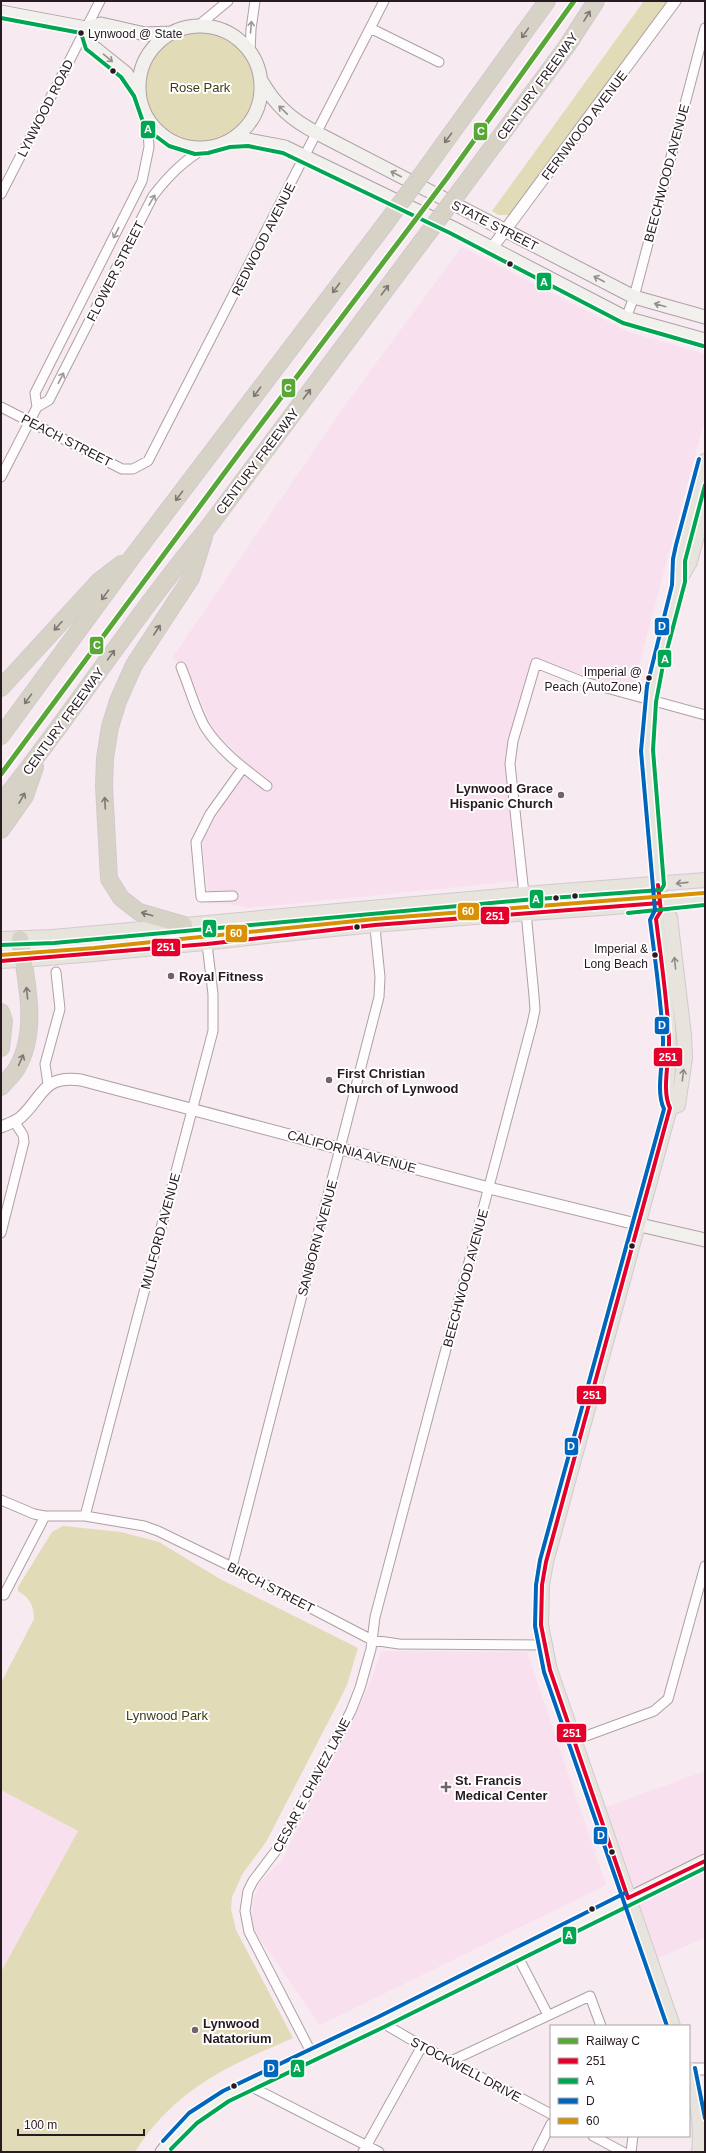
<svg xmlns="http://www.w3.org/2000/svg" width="706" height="2153" font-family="Helvetica,sans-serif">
<rect width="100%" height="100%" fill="#f7eaf1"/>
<!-- built -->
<path fill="#f9e0ee" d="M462 247 628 332 705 354V418L632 691 533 659 507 752 505 768 517 881 249 908 228 904H209L202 840 249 765 214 732 187 668 172 658 345 405Z
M384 1651 527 1652 606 1885 320 2025 257 1935 252 1924 253 1901 260 1882 282 1860 356 1714 375 1671 380 1654Z
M705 1771V1938L658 1958 606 1807Z
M1 1790 78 1831 1 1972Z"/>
<!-- green -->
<path fill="#e2dbb7" d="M644 1H669L509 215H499L492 211Z
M146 87a54 54 0 1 1 108 0a54 54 0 1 1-108 0Z
M63 1526 121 1532 159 1542 220 1579 358 1648 347 1685 338 1703 266 1842 243 1873 232 1897 231 1909 236 1930 293 2038C226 2067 176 2088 135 2152H1V1972L78 1831 1 1790V1683L34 1619C34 1606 30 1598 18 1591V1587L52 1532Z"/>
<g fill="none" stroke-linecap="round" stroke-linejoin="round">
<!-- minor casing -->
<g stroke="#aca0a6" stroke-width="11">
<path id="minor" d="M199 25 228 1
M370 28 439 62
M250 53 251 29 255 1
M1 194 100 1
M626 318 634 297 705 28
M1 407 122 469H133L148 461 384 1
M37 407 35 393 142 181 149 147 147 117
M1 477 37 407 49 400 153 196C169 175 184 160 207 147
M181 667C189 686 195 709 205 727 220 751 245 769 267 786
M524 894 510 764 513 741 536 663 581 681 705 715
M233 896 201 897 196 842 210 814 243 768
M48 1084 45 1064 60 1009 56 972
M1 1233 24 1142 23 1135 14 1121
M1 1500 34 1514 45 1516H85L144 1526 158 1531 232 1567 372 1640 399 1644 545 1645
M85 1516 213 1031V994L207 944
M232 1567 379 997 380 977 373 908
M4 1595 45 1516
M575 1740 654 1711 668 1699 705 1566
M516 1953 548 2015
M381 2022 422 2046 551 2114
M312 2054 249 1932 245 1911 248 1891 253 1881 281 1844 351 1711 360 1688 371 1649 375 1617 532 1024 535 1010 534 996 526 912
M451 2061 590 1996 601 2026
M248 2085 379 2152
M593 2136 623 2152
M363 2152 422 2046
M537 2152 551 2124
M631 2152 633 2136"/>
</g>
<!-- tertiary casing -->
<g stroke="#aca0a6" stroke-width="13">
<path id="tertiary" d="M492 248 675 1
M1 1127C8 1124 15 1122 21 1117 44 1096 42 1075 81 1080L489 1188 640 1225
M689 2069H705"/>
</g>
<!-- secondary casing -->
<g stroke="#aca0a6" stroke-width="15">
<path id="secondary" d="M1 12 86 28 101 24 145 34 172 33
M139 87a61 61 0 1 1 122 0a61 61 0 1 1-122 0Z
M86 28 91 45 126 73 139 93
M262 82C276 106 292 120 317 133L634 297 705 317
M229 141 248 140 285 147 453 228 626 318 705 340
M640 1225 705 1240
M162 2152 179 2131 193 2118 226 2096 381 2022 705 1861"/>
</g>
<!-- primary casing -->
<g stroke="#d1cace" stroke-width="16">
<path id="primary" d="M680 579 690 562 705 505
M661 911 670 917 684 1035 685 1058 678 1105 670 1108
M1 939 53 937 524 894 705 880
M1 961C126 954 251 936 376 925 485 915 595 910 705 899
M673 2026 550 1670 541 1625 542 1585 546 1562 670 1108C662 1096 669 1073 669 1057 669 1011 661 965 656 919L661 911 647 750C647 693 664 641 678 586 680 577 678 568 679 559 686 526 696 494 705 461
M689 2070C697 2098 702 2123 699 2152"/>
</g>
<!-- motorway casing -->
<g stroke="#d1cace" stroke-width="18">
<path id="motorway" d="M427 167 547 1
M462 188 567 46 596 1
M1 688 99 581 121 564
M1 736 136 552 385 224
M1 803C72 714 134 617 207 529L422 241
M1 830 25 796 35 767
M184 925 139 912 121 898 109 879 104 786 105 758 110 727 118 701 134 665 191 578 204 537
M1 1012 4 1021 1 1048
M1 1087C6 1081 13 1075 17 1068 39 1031 26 980 20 939"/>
</g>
<!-- minor -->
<use href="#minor" stroke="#fefcfd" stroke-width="9"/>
<!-- tertiary -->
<use href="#tertiary" stroke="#fefcfd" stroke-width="11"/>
<!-- secondary -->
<use href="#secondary" stroke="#f2f0ed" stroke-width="13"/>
<!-- primary -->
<use href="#primary" stroke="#e6e4dd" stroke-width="14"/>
<!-- motorway -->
<use href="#motorway" stroke="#d6d3c6" stroke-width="16"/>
<!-- motorway-bridge casing -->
<g stroke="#d1cace" stroke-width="18" stroke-linecap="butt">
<path id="motorway-bridge" d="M385 224 427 167
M422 241 462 188"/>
</g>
<!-- motorway-bridge -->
<use href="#motorway-bridge" stroke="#d6d3c6" stroke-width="16"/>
<!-- bus-1 casing -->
<g stroke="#fff" stroke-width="7">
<path id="bus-1" d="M1 961 207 944 375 925 660 903
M628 1898 550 1670 541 1625 542 1585 546 1562 670 1108C661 1090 670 1059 669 1038 667 998 661 959 656 919L661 911 658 885
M628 1898 705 1861"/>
</g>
<!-- bus-2 casing -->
<g stroke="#fff" stroke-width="7">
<path id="bus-2" d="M1 18 81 33 86 49 121 77 134 96 142 119 149 131 169 146 195 154 208 153 230 147 248 146 283 153 450 233 623 323 703 346
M628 913 705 905
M1 945 54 943 524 900 661 890 664 885 653 750 656 702 663 665 685 582V561L705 485
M171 2149 197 2123 229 2101 384 2027 705 1868"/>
</g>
<!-- bus-3 casing -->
<g stroke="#fff" stroke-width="7">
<path id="bus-3" d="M667 2026 544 1672 535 1626 536 1585 540 1560 664 1109C655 1091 664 1059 663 1039 661 999 655 959 650 920L655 910 641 751 647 686 672 585 673 559 676 545 699 459
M695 2068 705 2118
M163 2141 189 2113 223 2091 378 2017 625 1893"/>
</g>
<!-- bus-4 casing -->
<g stroke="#fff" stroke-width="7">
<path id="bus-4" d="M1 955 94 948 375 919 704 893"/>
</g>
<!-- bus-1 -->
<use href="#bus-1" stroke="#e4002b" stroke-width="4"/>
<!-- bus-2 -->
<use href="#bus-2" stroke="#00a651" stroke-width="4"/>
<!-- bus-3 -->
<use href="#bus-3" stroke="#0065bd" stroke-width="4"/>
<!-- bus-4 -->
<use href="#bus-4" stroke="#d89105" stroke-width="4"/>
<!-- rail-1 casing -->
<g stroke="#fff" stroke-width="8">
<path id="rail-1" d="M1 774 243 448 447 178 574 1"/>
</g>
<!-- rail-1 -->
<use href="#rail-1" stroke="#58a738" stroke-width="5"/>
</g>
<!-- one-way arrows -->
<defs><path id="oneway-shaft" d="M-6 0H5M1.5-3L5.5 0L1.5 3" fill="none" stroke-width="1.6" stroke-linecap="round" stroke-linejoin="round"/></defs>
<g stroke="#7e7674">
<use href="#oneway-shaft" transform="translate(587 16) rotate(-58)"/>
<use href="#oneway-shaft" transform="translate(525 33) rotate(125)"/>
<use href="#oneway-shaft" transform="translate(448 138) rotate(127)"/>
<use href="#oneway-shaft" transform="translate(336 288) rotate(127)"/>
<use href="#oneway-shaft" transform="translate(385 290) rotate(-53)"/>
<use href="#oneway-shaft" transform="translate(257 392) rotate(127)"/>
<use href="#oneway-shaft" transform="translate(307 394) rotate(-53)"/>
<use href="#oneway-shaft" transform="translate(179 496) rotate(127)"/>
<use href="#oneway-shaft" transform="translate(105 595) rotate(126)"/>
<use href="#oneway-shaft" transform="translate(58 626) rotate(132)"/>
<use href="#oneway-shaft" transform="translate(157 630) rotate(-57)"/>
<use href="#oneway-shaft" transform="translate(111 655) rotate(-54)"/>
<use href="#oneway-shaft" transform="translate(28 699) rotate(126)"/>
<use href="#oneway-shaft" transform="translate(22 798) rotate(-60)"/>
<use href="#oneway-shaft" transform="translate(105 803) rotate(-93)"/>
<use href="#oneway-shaft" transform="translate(147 914) rotate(-164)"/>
<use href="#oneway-shaft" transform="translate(27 993) rotate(-96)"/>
<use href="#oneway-shaft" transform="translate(21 1060) rotate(-66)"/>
</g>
<g stroke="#9d969a">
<use href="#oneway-shaft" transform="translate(251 27) rotate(-85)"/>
<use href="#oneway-shaft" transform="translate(152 200) rotate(-60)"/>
<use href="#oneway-shaft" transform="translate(116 233) rotate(117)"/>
<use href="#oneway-shaft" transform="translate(61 378) rotate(-63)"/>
</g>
<g stroke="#979091">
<use href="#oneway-shaft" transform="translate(108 58) rotate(40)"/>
<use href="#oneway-shaft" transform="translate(283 110) rotate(-136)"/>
<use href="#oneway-shaft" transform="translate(396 174) rotate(-153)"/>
<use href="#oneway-shaft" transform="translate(599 279) rotate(-152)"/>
<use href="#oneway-shaft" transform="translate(660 305) rotate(-164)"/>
</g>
<g stroke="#908988">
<use href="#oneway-shaft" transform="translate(682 883) rotate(174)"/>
<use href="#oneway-shaft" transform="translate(675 963) rotate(-96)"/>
<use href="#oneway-shaft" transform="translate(683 1075) rotate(-83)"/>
</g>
<!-- markers -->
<g fill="#271a21" stroke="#fff" stroke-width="1.5">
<circle cx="81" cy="33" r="3.5"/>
<circle cx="113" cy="71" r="3.5"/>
<circle cx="510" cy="264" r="3.5"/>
<circle cx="649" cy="678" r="3.5"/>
<circle cx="575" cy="896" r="3.5"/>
<circle cx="556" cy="898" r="3.5"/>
<circle cx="357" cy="927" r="3.5"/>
<circle cx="655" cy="955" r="3.5"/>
<circle cx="632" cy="1246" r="3.5"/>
<circle cx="612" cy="1852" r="3.5"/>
<circle cx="592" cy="1909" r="3.5"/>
<circle cx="234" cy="2086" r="3.5"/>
</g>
<g fill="#70636a" stroke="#fff" stroke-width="1.5">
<circle cx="561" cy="795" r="4"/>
<circle cx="171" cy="976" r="4"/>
<circle cx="329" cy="1080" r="4"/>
<path d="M444 1781h4v4h4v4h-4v4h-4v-4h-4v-4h4z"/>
<circle cx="195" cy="2030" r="4"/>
</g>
<g text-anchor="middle" stroke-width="4" stroke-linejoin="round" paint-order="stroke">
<!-- bus labels -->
<g font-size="12" fill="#271a21" stroke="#fff" text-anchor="end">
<text x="88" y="38" text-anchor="start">Lynwood @ State</text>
<text x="642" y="676">Imperial @<tspan x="642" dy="15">Peach (AutoZone)</tspan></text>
<text x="648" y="953">Imperial &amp;<tspan x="648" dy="15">Long Beach</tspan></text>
</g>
<!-- street labels -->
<g font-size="13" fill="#271a21" stroke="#fff">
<text transform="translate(537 86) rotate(-54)" y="5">CENTURY FREEWAY</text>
<text transform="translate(45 108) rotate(-63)" y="5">LYNWOOD ROAD</text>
<text transform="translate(584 125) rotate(-53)" y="5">FERNWOOD AVENUE</text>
<text transform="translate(666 173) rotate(-75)" y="5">BEECHWOOD AVENUE</text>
<text transform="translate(495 225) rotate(27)" y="5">STATE STREET</text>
<text transform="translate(263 239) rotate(-63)" y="5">REDWOOD AVENUE</text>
<text transform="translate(115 271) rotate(-63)" y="5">FLOWER STREET</text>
<text transform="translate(67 440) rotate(27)" y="5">PEACH STREET</text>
<text transform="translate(257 461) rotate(-53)" y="5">CENTURY FREEWAY</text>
<text transform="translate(63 721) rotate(-54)" y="5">CENTURY FREEWAY</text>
<text transform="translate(352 1151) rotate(15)" y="5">CALIFORNIA AVENUE</text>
<text transform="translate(160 1231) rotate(-75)" y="5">MULFORD AVENUE</text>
<text transform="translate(317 1238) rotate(-75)" y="5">SANBORN AVENUE</text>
<text transform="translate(465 1278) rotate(-75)" y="5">BEECHWOOD AVENUE</text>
<text transform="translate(271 1587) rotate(27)" y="5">BIRCH STREET</text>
<text transform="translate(311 1785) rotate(-62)" y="5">CESAR E CHAVEZ LANE</text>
<text transform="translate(466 2069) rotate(28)" y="5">STOCKWELL DRIVE</text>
</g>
<!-- park labels -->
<g font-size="13" fill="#3f3d14" stroke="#fff">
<text x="200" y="92">Rose Park</text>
<text x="167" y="1720">Lynwood Park</text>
</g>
<!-- poi labels -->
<g font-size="13" font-weight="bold" fill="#271a21" stroke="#fff" text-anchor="start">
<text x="553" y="793" text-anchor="end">Lynwood Grace<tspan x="553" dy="15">Hispanic Church</tspan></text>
<text x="179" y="981">Royal Fitness</text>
<text x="337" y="1078">First Christian<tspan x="337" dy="15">Church of Lynwood</tspan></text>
<text x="455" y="1785">St. Francis<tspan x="455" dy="15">Medical Center</tspan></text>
<text x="203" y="2028">Lynwood<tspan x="203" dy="15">Natatorium</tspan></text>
</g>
</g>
<g stroke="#fff" stroke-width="1.5">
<rect x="140" y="120" width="16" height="19" rx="4" fill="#00a651"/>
<rect x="473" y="122" width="15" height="19" rx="4" fill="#58a738"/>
<rect x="536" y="272" width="16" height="19" rx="4" fill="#00a651"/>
<rect x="281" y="378" width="15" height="20" rx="4" fill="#58a738"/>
<rect x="654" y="617" width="16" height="19" rx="4" fill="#0065bd"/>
<rect x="89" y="636" width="15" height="19" rx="4" fill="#58a738"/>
<rect x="657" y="649" width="15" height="19" rx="4" fill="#00a651"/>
<rect x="529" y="889" width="15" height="20" rx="4" fill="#00a651"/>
<rect x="457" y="902" width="23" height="19" rx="4" fill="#d89105"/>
<rect x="480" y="906" width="30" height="19" rx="4" fill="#e4002b"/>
<rect x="202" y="919" width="15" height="19" rx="4" fill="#00a651"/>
<rect x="225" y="924" width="23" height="19" rx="4" fill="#d89105"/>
<rect x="151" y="938" width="30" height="19" rx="4" fill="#e4002b"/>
<rect x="654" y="1016" width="16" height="19" rx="4" fill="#0065bd"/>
<rect x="653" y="1047" width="30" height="20" rx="4" fill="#e4002b"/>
<rect x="576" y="1385" width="31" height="20" rx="4" fill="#e4002b"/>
<rect x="564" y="1437" width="15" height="19" rx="4" fill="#0065bd"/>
<rect x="556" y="1723" width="31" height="20" rx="4" fill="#e4002b"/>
<rect x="593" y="1826" width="15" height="19" rx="4" fill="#0065bd"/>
<rect x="562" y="1926" width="15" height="19" rx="4" fill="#00a651"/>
<rect x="263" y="2059" width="16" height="19" rx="4" fill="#0065bd"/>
<rect x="290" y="2059" width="15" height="19" rx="4" fill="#00a651"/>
</g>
<g font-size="11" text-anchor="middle" font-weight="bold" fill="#fff">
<text x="148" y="133">A</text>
<text x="481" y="135">C</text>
<text x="544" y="286">A</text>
<text x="288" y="392">C</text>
<text x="662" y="630">D</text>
<text x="97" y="649">C</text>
<text x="665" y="663">A</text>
<text x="536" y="903">A</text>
<text x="468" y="915">60</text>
<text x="495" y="920">251</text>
<text x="209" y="933">A</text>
<text x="236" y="937">60</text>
<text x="166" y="951">251</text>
<text x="662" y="1029">D</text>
<text x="668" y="1061">251</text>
<text x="592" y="1399">251</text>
<text x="571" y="1450">D</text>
<text x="572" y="1737">251</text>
<text x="601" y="1839">D</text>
<text x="569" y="1939">A</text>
<text x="271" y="2072">D</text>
<text x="297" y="2072">A</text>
</g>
<!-- border -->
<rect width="706" height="2153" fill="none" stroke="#271a21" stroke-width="4"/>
<!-- legend -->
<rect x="550" y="2025" width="140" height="112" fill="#ffffff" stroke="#a9a3a6"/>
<rect x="558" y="2038" width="20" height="6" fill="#58a738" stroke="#a9a3a6"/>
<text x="586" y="2045" font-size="12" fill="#271a21">Railway C</text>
<rect x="558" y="2058" width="20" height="6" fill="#e4002b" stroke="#a9a3a6"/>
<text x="586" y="2065" font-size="12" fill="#271a21">251</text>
<rect x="558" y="2078" width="20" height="6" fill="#00a651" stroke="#a9a3a6"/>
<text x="586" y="2085" font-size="12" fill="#271a21">A</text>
<rect x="558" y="2098" width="20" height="6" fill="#0065bd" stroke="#a9a3a6"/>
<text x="586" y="2105" font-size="12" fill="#271a21">D</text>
<rect x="558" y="2118" width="20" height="6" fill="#d89105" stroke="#a9a3a6"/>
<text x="586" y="2125" font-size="12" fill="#271a21">60</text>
<!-- scale -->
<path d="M18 2129v6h126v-6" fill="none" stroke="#271a21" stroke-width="2"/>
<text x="24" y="2129" font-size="12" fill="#271a21" stroke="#ffffff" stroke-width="3" paint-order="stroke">100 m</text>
</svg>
